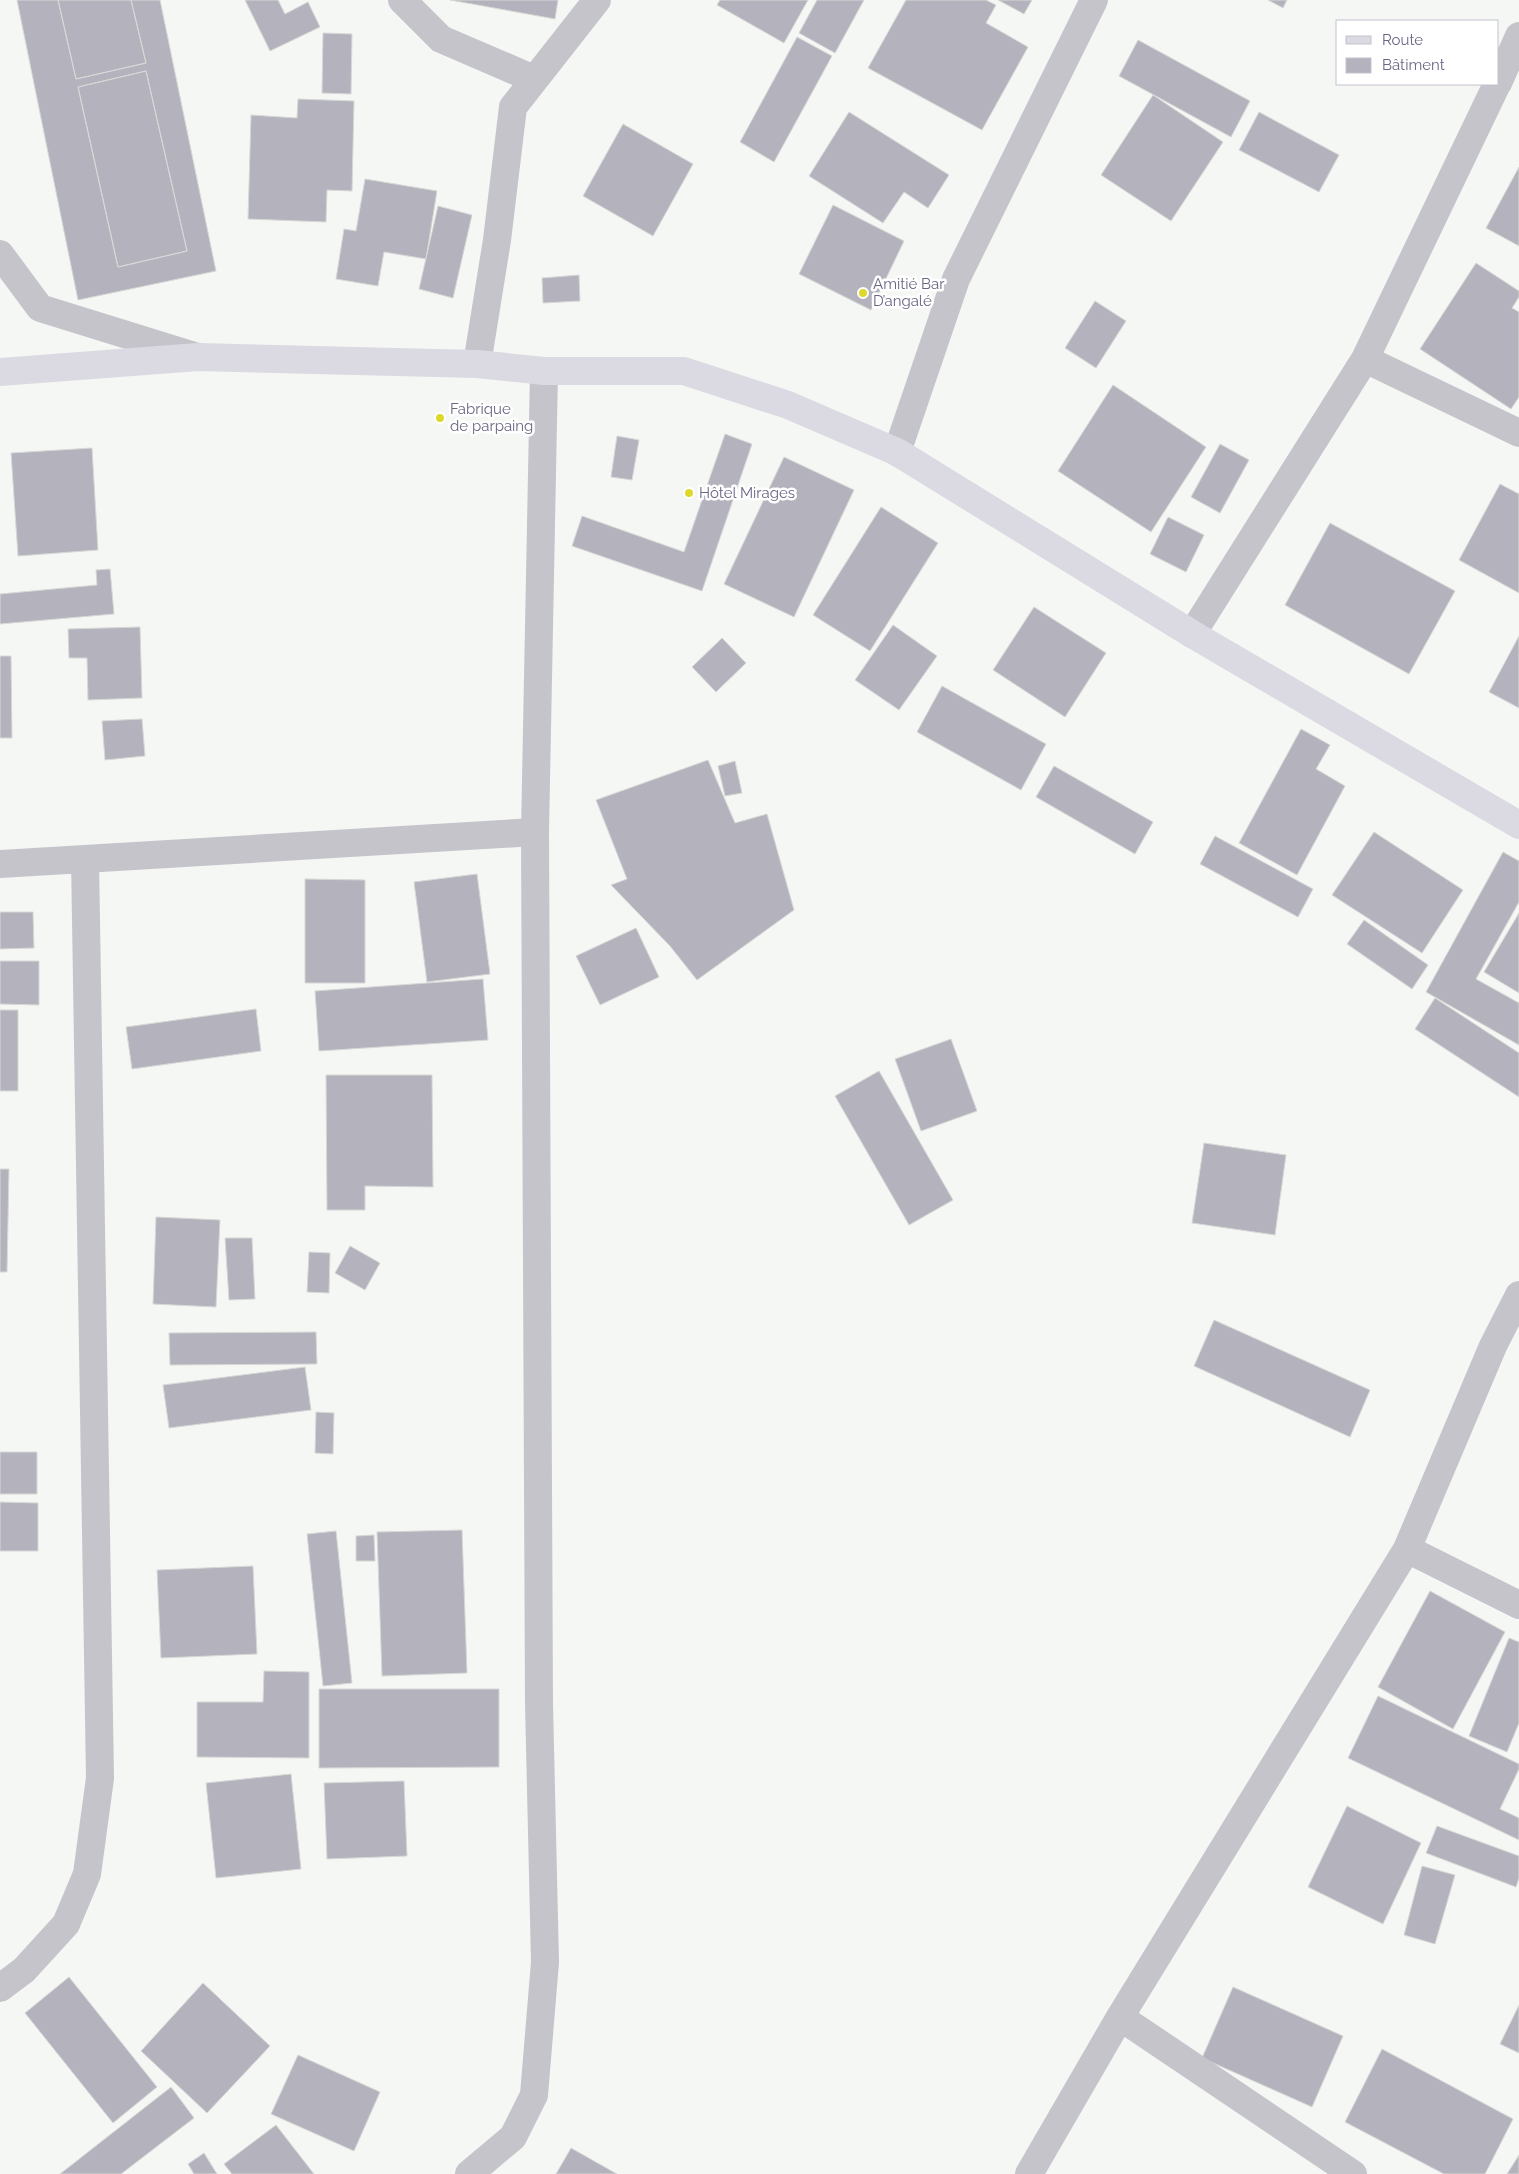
<svg xmlns="http://www.w3.org/2000/svg" width="1519" height="2174" font-family="Raleway,sans-serif">
<rect width="100%" height="100%" fill="#f4f7f4"/>
<!-- building -->
<path fill="#b4b2bd" stroke="#d7d8d6" fill-rule="evenodd" d="M17 0H58L76 79 146 63 131 0H160L216 271 78 300ZM146 71 187 251 118 267 78 87Z
M58 0H131L146 63 76 79Z
M245 0H278L285 14 308 2 320 27 270 51Z
M450 0H558L555 19Z
M720 0H808L784 43 717 5Z
M817 0H864L835 53 799 33Z
M906 0H986L996 5 986 23 1028 47 982 130 868 68Z
M998 0H1032L1024 14Z
M1268 0H1287L1283 8Z
M323 33 352 34 351 94 322 93Z
M797 37 832 56 774 162 740 142Z
M1138 40 1250 101 1231 137 1119 76Z
M146 71 187 251 118 267 78 87Z
M1153 95 1223 142 1171 221 1101 175Z
M298 99 354 101 352 191 327 190 326 222 248 219 251 115 297 118Z
M849 112 949 175 928 208 904 192 883 223 809 176Z
M1259 112 1339 155 1319 192 1239 150Z
M623 124 693 164 653 236 583 196Z
M1519 167V246L1486 228Z
M365 179 437 191 426 259 384 252 378 286 336 279 344 229 356 231Z
M833 205 904 241 871 310 799 274Z
M438 206 472 215 453 298 419 289Z
M1476 263 1519 291V297L1512 308 1519 312V397L1511 409 1420 349Z
M579 275 580 301 543 303 542 278Z
M1095 301 1126 321 1096 368 1065 348Z
M1113 385 1206 447 1151 532 1058 471Z
M725 434 752 444 702 591 572 546 582 516 684 552Z
M617 436 639 440 632 480 611 477Z
M1220 444 1249 460 1220 513 1191 497Z
M92 448 98 550 18 556 11 453Z
M784 457 854 490 794 617 724 584Z
M1500 484 1519 494V593L1459 560Z
M881 507 938 543 870 651 813 615Z
M1168 517 1204 535 1186 572 1150 554Z
M1330 523 1455 591 1409 674 1285 605Z
M110 569 114 614 0 624V594L97 585 96 570Z
M1034 607 1106 653 1065 717 993 670Z
M893 625 937 656 899 710 855 680Z
M140 627 142 698 88 700 87 658H69L68 629Z
M1519 636V708L1489 692Z
M722 638 746 663 716 692 692 667Z
M0 656H11L12 738H0Z
M942 686 1046 744 1021 790 917 732Z
M142 719 145 756 105 760 102 721Z
M1301 729 1330 745 1316 769 1345 786 1297 875 1239 843Z
M708 760 735 823 767 814 794 910 697 980 670 946 611 885 627 879 596 800Z
M735 761 742 793 725 796 718 766Z
M1054 766 1153 822 1135 854 1036 797Z
M1374 832 1463 890 1422 953 1332 895Z
M1215 836 1313 889 1298 917 1200 864Z
M1503 852 1519 861V902L1476 979 1519 1003V1045L1426 992Z
M477 874 490 974 427 982 414 882Z
M305 879 365 880V983H305Z
M0 912H33L34 948 0 949Z
M1519 913V993L1484 972Z
M1364 920 1428 965 1412 989 1347 944Z
M636 928 659 977 600 1005 576 956Z
M0 961H39V1005L0 1004Z
M483 979 488 1040 319 1051 315 991Z
M1435 998 1519 1053V1097L1415 1029Z
M256 1009 261 1051 132 1069 126 1027Z
M0 1010H18V1091H0Z
M951 1039 977 1111 921 1131 895 1059Z
M879 1071 953 1200 909 1225 835 1096Z
M326 1075H432L433 1187 365 1186V1210H327Z
M1204 1143 1286 1155 1275 1235 1192 1223Z
M0 1169H9L7 1272H0Z
M156 1217 220 1220 216 1307 153 1304Z
M225 1238H252L255 1299 229 1300Z
M350 1246 380 1263 365 1290 335 1273Z
M309 1252 330 1253 329 1293 307 1292Z
M1214 1320 1370 1390 1350 1437 1194 1366Z
M316 1332 317 1364 170 1365 169 1333Z
M305 1367 311 1410 169 1428 163 1385Z
M316 1412 334 1413 333 1454 315 1453Z
M0 1452H37V1494H0Z
M0 1502 38 1503V1551H0Z
M462 1530 467 1673 382 1676 377 1532Z
M336 1531 352 1683 323 1686 307 1534Z
M374 1535 375 1561H356V1536Z
M253 1566 257 1654 161 1658 157 1570Z
M1430 1591 1505 1632 1453 1729 1378 1687Z
M1509 1638 1519 1642V1723L1507 1752 1469 1736Z
M264 1671 309 1672V1758L197 1757V1702H263Z
M319 1689H499V1767L319 1768Z
M1378 1696 1519 1764V1769L1500 1809 1519 1818V1840L1348 1758Z
M291 1774 301 1869 216 1878 206 1783Z
M404 1781 407 1856 327 1859 324 1783Z
M1347 1806 1421 1843 1383 1924 1308 1887Z
M1437 1826 1519 1856V1878L1516 1887 1426 1853Z
M1422 1866 1455 1875 1435 1944 1404 1935Z
M69 1977 157 2087 113 2123 25 2013Z
M203 1983 270 2046 207 2113 141 2051Z
M1233 1987 1343 2036 1312 2107 1202 2058Z
M1519 2005V2053L1500 2044Z
M1382 2049 1513 2119 1485 2174H1444L1345 2122Z
M298 2055 380 2092 354 2151 271 2114Z
M171 2087 194 2118 121 2174H60Z
M276 2125 314 2174H232L224 2164Z
M571 2148 617 2174H556Z
M204 2153 217 2174H194L188 2164Z
M1519 2155V2174H1507Z"/>
<g fill="none" stroke-linecap="round" stroke-linejoin="round">
<!-- street -->
<path stroke="#c6c4cb" stroke-width="28" d="M402 0 441 39 534 79
M1498 83 1519 36
M0 254 40 308 198 357
M1365 359 1519 433
M477 364 497 240 513 107 597 0
M897 452 956 279 1094 0
M1192 634 1365 359 1497 84
M0 864 535 832
M1407 1549 1519 1605
M0 1988 24 1970 66 1924 87 1874 100 1778 85 859
M1120 2017 1353 2174
M469 2174 513 2137 534 2095 545 1962 539 1703 535 832 544 371
M1029 2174 1120 2017 1407 1549 1493 1346 1519 1295"/>
<!-- secondary -->
<path stroke="#dbd9e1" stroke-width="28" d="M0 372 198 357 477 364 544 371H684L788 405 897 452 1192 634 1519 825"/>
</g>
<!-- markers -->
<g fill="#dfd82c" stroke="#fff" stroke-width="2">
<circle cx="863" cy="293" r="5"/>
<circle cx="440" cy="418" r="5"/>
<circle cx="689" cy="493" r="5"/>
</g>
<g text-anchor="middle" stroke-width="5" stroke-linejoin="round" paint-order="stroke">
<!-- poi labels -->
<g font-size="15" fill="#6c6684" stroke="#fff" text-anchor="start">
<text x="873" y="289">Amitié Bar<tspan x="873" dy="17">D’angalé</tspan></text>
<text x="450" y="414">Fabrique<tspan x="450" dy="17">de parpaing</tspan></text>
<text x="699" y="498">Hôtel Mirages</text>
</g>
</g>
<!-- legend -->
<rect x="1336" y="20" width="162" height="65" fill="#ffffff" stroke="#c4c2ce"/>
<rect x="1346" y="36" width="25" height="8" fill="#dbd9e1" stroke="#c4c2ce"/>
<text x="1382" y="45" font-size="15" fill="#6c6684">Route</text>
<rect x="1346" y="58" width="25" height="15" fill="#b4b2bd" stroke="#c4c2ce"/>
<text x="1382" y="70" font-size="15" fill="#6c6684">Bâtiment</text>
</svg>
